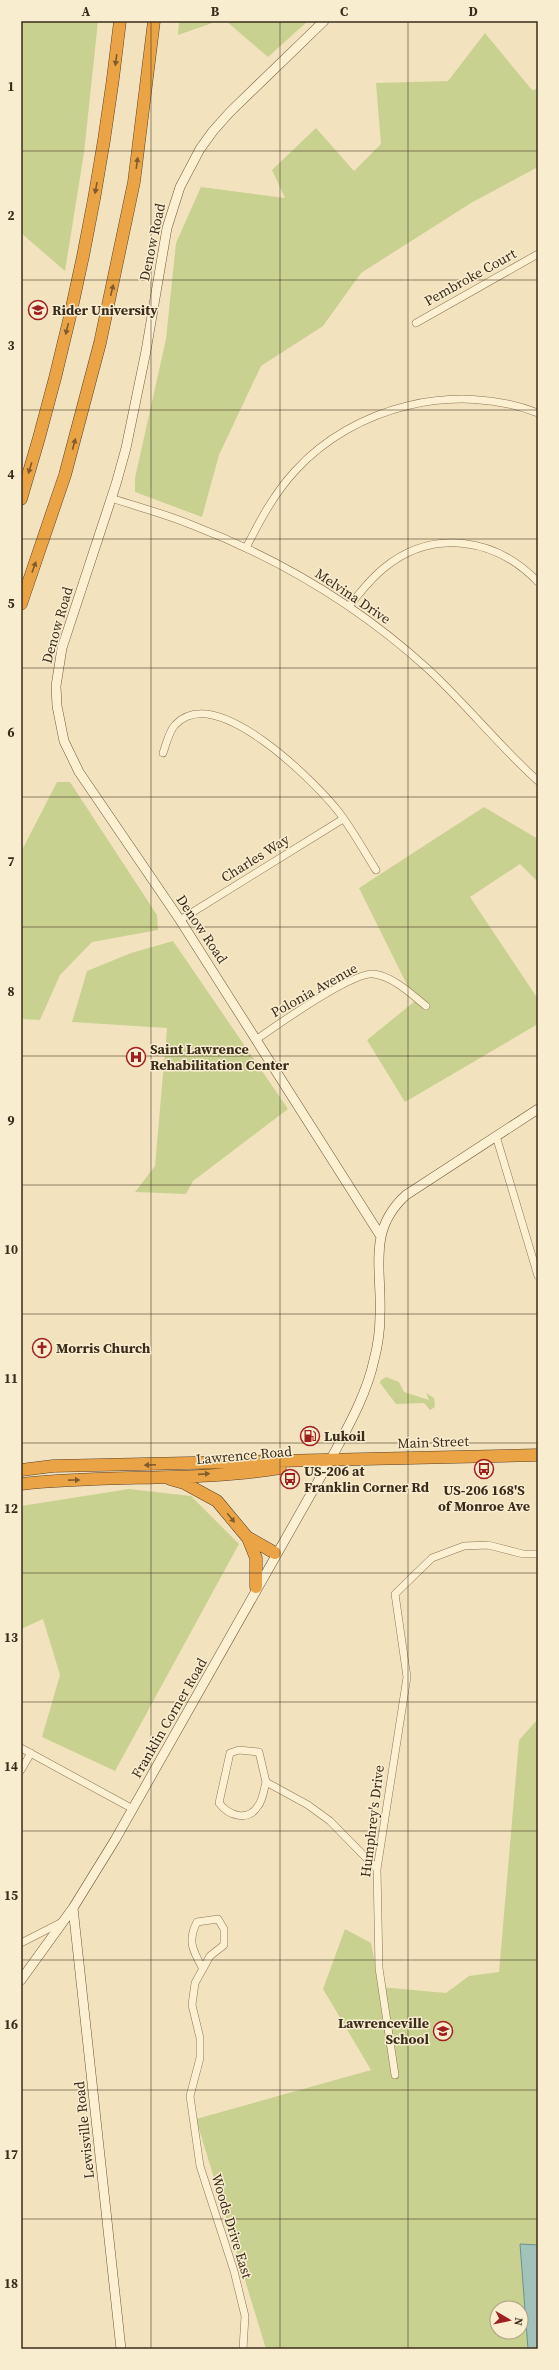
<svg xmlns="http://www.w3.org/2000/svg" width="559" height="2370" font-family="'Source Serif 4',serif">
<rect width="100%" height="100%" fill="#f2e3be"/>
<!-- green -->
<path fill="#c9d191" fill-rule="evenodd" d="M21 21H98L84 153 65 271 21 233Z
M179 21H218L178 35Z
M226 21H308L268 57Z
M485 33 532 90 538 89V167L471 203 361 273 323 326 261 366 219 455 202 517 135 492V478L166 339 176 243 201 187 285 198 272 170 316 128 354 171 381 144 376 83 448 81Z
M57 782H70L157 915 158 930 92 942 60 975 40 1020 21 1019V852Z
M484 807 538 839V882L520 864 470 897 538 999V1024L405 1102 367 1040 415 1001 359 888Z
M173 941 288 1109 193 1181 186 1194 135 1192 155 1166 167 1028 72 1022 87 971 131 953Z
M386 1377 399 1382 404 1392 429 1400 426 1393 434 1398 435 1407 430 1410 424 1403 396 1404 380 1383 381 1380Z
M129 1489 191 1496 239 1544 115 1771 42 1737 60 1675 43 1619 21 1629V1506Z
M538 1719V2245H520L528 2349H266L196 2119 371 2070 323 1989 345 1929 371 1943 380 1987 446 1993 469 1976 499 1972 519 1740ZM497 2308H521V2332H497Z"/>
<!-- water -->
<path fill="#a2c3ba" stroke="#689288" d="M520 2244 538 2245V2349H528Z"/>
<g fill="none" stroke-linecap="round" stroke-linejoin="round">
<!-- street casing -->
<g stroke="#8c7355" stroke-width="8">
<path id="street" d="M416 323 538 254
M111 498C138 507 166 514 192 525 278 558 359 606 428 669 466 704 499 746 538 781
M246 548C260 520 274 494 295 471 354 406 456 381 538 413
M349 606C360 593 370 579 384 568 433 528 496 538 538 582
M163 753C166 745 169 731 175 725 215 681 314 781 338 811 352 829 364 851 376 870
M180 920 343 819
M257 1039C277 1025 354 971 374 974 394 977 411 994 426 1006
M496 1136 538 1276
M21 1748 133 1809
M21 1770 31 1753
M266 1782C264 1789 263 1800 258 1806 248 1822 229 1816 219 1803L230 1753 239 1750 259 1752 266 1782 308 1805 330 1821 377 1869
M21 1943 64 1921
M203 1969C193 1951 187 1941 197 1922L218 1919 224 1929V1945L210 1956 195 1983 192 2005 200 2038V2058L190 2096 200 2166 234 2271 245 2316 243 2349
M395 2075 379 1968 377 1869 407 1677 395 1594 432 1558 464 1546 488 1545 523 1554H538"/>
</g>
<!-- secondary casing -->
<g stroke="#6e5438" stroke-width="10">
<path id="secondary" d="M324 21 230 112 213 131 200 149 180 187 167 228 146 351 126 448 116 484 62 648 56 686 57 706 64 741 79 772 180 920 380 1235
M73 1908 121 2349
M21 1980 73 1908 115 1840 333 1455C349 1425 367 1393 374 1360 378 1345 380 1330 380 1315 382 1269 367 1230 406 1195L538 1109"/>
</g>
<!-- highway casing -->
<g stroke="#59412a" stroke-width="13">
<path id="highway" d="M21 499C69 343 102 183 120 21
M21 604 65 475 100 343 134 182 154 21
M21 1470 53 1466 538 1455
M170 1479 184 1483 217 1501 247 1537 275 1553
M21 1484C107 1474 195 1482 280 1468
M248 1538 256 1558V1587"/>
</g>
<!-- street -->
<use href="#street" stroke="#fcf0d2" stroke-width="7"/>
<!-- secondary -->
<use href="#secondary" stroke="#fcf0d2" stroke-width="9"/>
<!-- highway -->
<use href="#highway" stroke="#eaa446" stroke-width="12"/>
</g>
<!-- one-way arrows -->
<defs><path id="oneway-solid" d="M-6-.8H1V-3.2L6.5 0L1 3.2V.8H-6Z"/></defs>
<g fill="#805b2c">
<use href="#oneway-solid" transform="translate(116 60) rotate(97)"/>
<use href="#oneway-solid" transform="translate(137 163) rotate(-82)"/>
<use href="#oneway-solid" transform="translate(96 188) rotate(100)"/>
<use href="#oneway-solid" transform="translate(112 290) rotate(-77)"/>
<use href="#oneway-solid" transform="translate(67 329) rotate(104)"/>
<use href="#oneway-solid" transform="translate(74 444) rotate(-75)"/>
<use href="#oneway-solid" transform="translate(30 468) rotate(107)"/>
<use href="#oneway-solid" transform="translate(34 567) rotate(-70)"/>
<use href="#oneway-solid" transform="translate(150 1465) rotate(178)"/>
<use href="#oneway-solid" transform="translate(204 1474) rotate(-4)"/>
<use href="#oneway-solid" transform="translate(74 1480) rotate(-1)"/>
<use href="#oneway-solid" transform="translate(231 1518) rotate(51)"/>
</g>
<!-- grid -->
<path fill="none" stroke="#3a2b1b" stroke-width="1" stroke-opacity="0.55" d="M151 21V2349M280 21V2349M408 21V2349M21 151H538M21 280H538M21 410H538M21 539H538M21 668H538M21 797H538M21 927H538M21 1056H538M21 1185H538M21 1314H538M21 1443H538M21 1573H538M21 1702H538M21 1831H538M21 1960H538M21 2090H538M21 2219H538"/>
<!-- icons -->
<defs>
<g id="university-ring" transform="scale(1)"><circle r="9.5" fill="#f9edcf" stroke="#a1201f" stroke-width="1.5"/><path d="M0-5L7-2L0 1L-7-2ZM-4 1L0 2.5L4 1V4Q0 6-4 4Z" fill="#a1201f"/></g>
<g id="hospital-ring" transform="scale(1)"><circle r="9.5" fill="#f9edcf" stroke="#a1201f" stroke-width="1.5"/><path d="M-5-5h3v3.5h4V-5h3V5h-3V1.5h-4V5h-3Z" fill="#a1201f"/></g>
<g id="church-ring" transform="scale(1)"><circle r="9.5" fill="#f9edcf" stroke="#a1201f" stroke-width="1.5"/><path d="M-1.2-6h2.4v3.5h3.3v2.4h-3.3V6h-2.4V-.1h-3.3v-2.4h3.3Z" fill="#a1201f"/></g>
<g id="fuel-ring" transform="scale(1)"><circle r="9.5" fill="#f9edcf" stroke="#a1201f" stroke-width="1.5"/><path d="M-5.5-6h7V0h2V4h1.3V-2.5L3-4.5l.8-.8L6-3V5H2.5V1h-1V6h-7ZM-4.2-4.7v3.2H.2V-4.7Z" fill="#a1201f"/></g>
<g id="bus-ring" transform="scale(1)"><circle r="9.5" fill="#f9edcf" stroke="#a1201f" stroke-width="1.5"/><path d="M-5-6H5V4H4V6H2V4H-2V6H-4V4H-5ZM-3.5-4V0h7V-4ZM-3.5 1.2v1.5H-2V1.2ZM2 1.2v1.5H3.5V1.2Z" fill="#a1201f"/></g>
<g id="school-ring" transform="scale(1)"><circle r="9.5" fill="#f9edcf" stroke="#a1201f" stroke-width="1.5"/><path d="M0-5L7-2L0 1L-7-2ZM-4 1L0 2.5L4 1V4Q0 6-4 4Z" fill="#a1201f"/></g>
</defs>
<g fill-rule="evenodd">
<use href="#university-ring" x="38" y="310"/>
<use href="#hospital-ring" x="136" y="1057"/>
<use href="#church-ring" x="42" y="1348"/>
<use href="#fuel-ring" x="310" y="1436"/>
<use href="#bus-ring" x="484" y="1469"/>
<use href="#bus-ring" x="290" y="1479"/>
<use href="#school-ring" x="443" y="2031"/>
</g>
<g text-anchor="middle" stroke-width="3" stroke-linejoin="round" paint-order="stroke">
<!-- street labels -->
<g font-size="14" fill="#3a2b1b" stroke="#f9edcf">
<text transform="translate(152 242) rotate(-78)" y="5">Denow Road</text>
<text transform="translate(470 277) rotate(-29)" y="5">Pembroke Court</text>
<text transform="translate(353 596) rotate(34)" y="5">Melvina Drive</text>
<text transform="translate(57 625) rotate(-74)" y="5">Denow Road</text>
<text transform="translate(255 858) rotate(-32)" y="5">Charles Way</text>
<text transform="translate(202 929) rotate(56)" y="5">Denow Road</text>
<text transform="translate(314 990) rotate(-29)" y="5">Polonia Avenue</text>
<text transform="translate(433 1442) rotate(-2)" y="5">Main Street</text>
<text transform="translate(244 1455) rotate(-5)" y="5">Lawrence Road</text>
<text transform="translate(169 1718) rotate(-60)" y="5">Franklin Corner Road</text>
<text transform="translate(372 1821) rotate(-83)" y="5">Humphrey's Drive</text>
<text transform="translate(84 2130) rotate(-96)" y="5">Lewisville Road</text>
<text transform="translate(232 2226) rotate(73)" y="5">Woods Drive East</text>
</g>
<!-- poi labels -->
<g font-size="14" font-weight="bold" fill="#3a2b1b" stroke="#f9edcf" text-anchor="start">
<text x="52" y="315">Rider University</text>
<text x="150" y="1054">Saint Lawrence<tspan x="150" dy="16">Rehabilitation Center</tspan></text>
<text x="56" y="1353">Morris Church</text>
<text x="324" y="1441">Lukoil</text>
<text x="304" y="1476">US-206 at<tspan x="304" dy="16">Franklin Corner Rd</tspan></text>
<text x="484" y="1495" text-anchor="middle">US-206 168'S<tspan x="484" dy="16">of Monroe Ave</tspan></text>
<text x="429" y="2028" text-anchor="end">Lawrenceville<tspan x="429" dy="16">School</tspan></text>
</g>
</g>
<!-- border -->
<rect width="559" height="2370" fill="none" stroke="#f9edcf" stroke-width="44"/>
<!-- north arrow -->
<g transform="translate(509 2320) rotate(99)"><circle r="19" fill="#f9edcf" stroke="#ad9f87"/>
<path d="M0-3L7 15L0 10L-7 15Z" fill="#a1201f"/>
<text y="-6" font-size="11" font-weight="bold" text-anchor="middle" fill="#3a2b1b">N</text>
</g>
<rect x="22" y="22" width="515" height="2326" fill="none" stroke="#3a2b1b" stroke-width="1.5"/>
<g font-size="13" text-anchor="middle" font-weight="bold" fill="#3a2b1b">
<text x="86" y="16">A</text>
<text x="215" y="16">B</text>
<text x="344" y="16">C</text>
<text x="473" y="16">D</text>
<text x="11" y="91">1</text>
<text x="11" y="220">2</text>
<text x="11" y="350">3</text>
<text x="11" y="479">4</text>
<text x="11" y="608">5</text>
<text x="11" y="737">6</text>
<text x="11" y="866">7</text>
<text x="11" y="996">8</text>
<text x="11" y="1125">9</text>
<text x="11" y="1254">10</text>
<text x="11" y="1383">11</text>
<text x="11" y="1513">12</text>
<text x="11" y="1642">13</text>
<text x="11" y="1771">14</text>
<text x="11" y="1900">15</text>
<text x="11" y="2029">16</text>
<text x="11" y="2159">17</text>
<text x="11" y="2288">18</text>
</g>
</svg>
